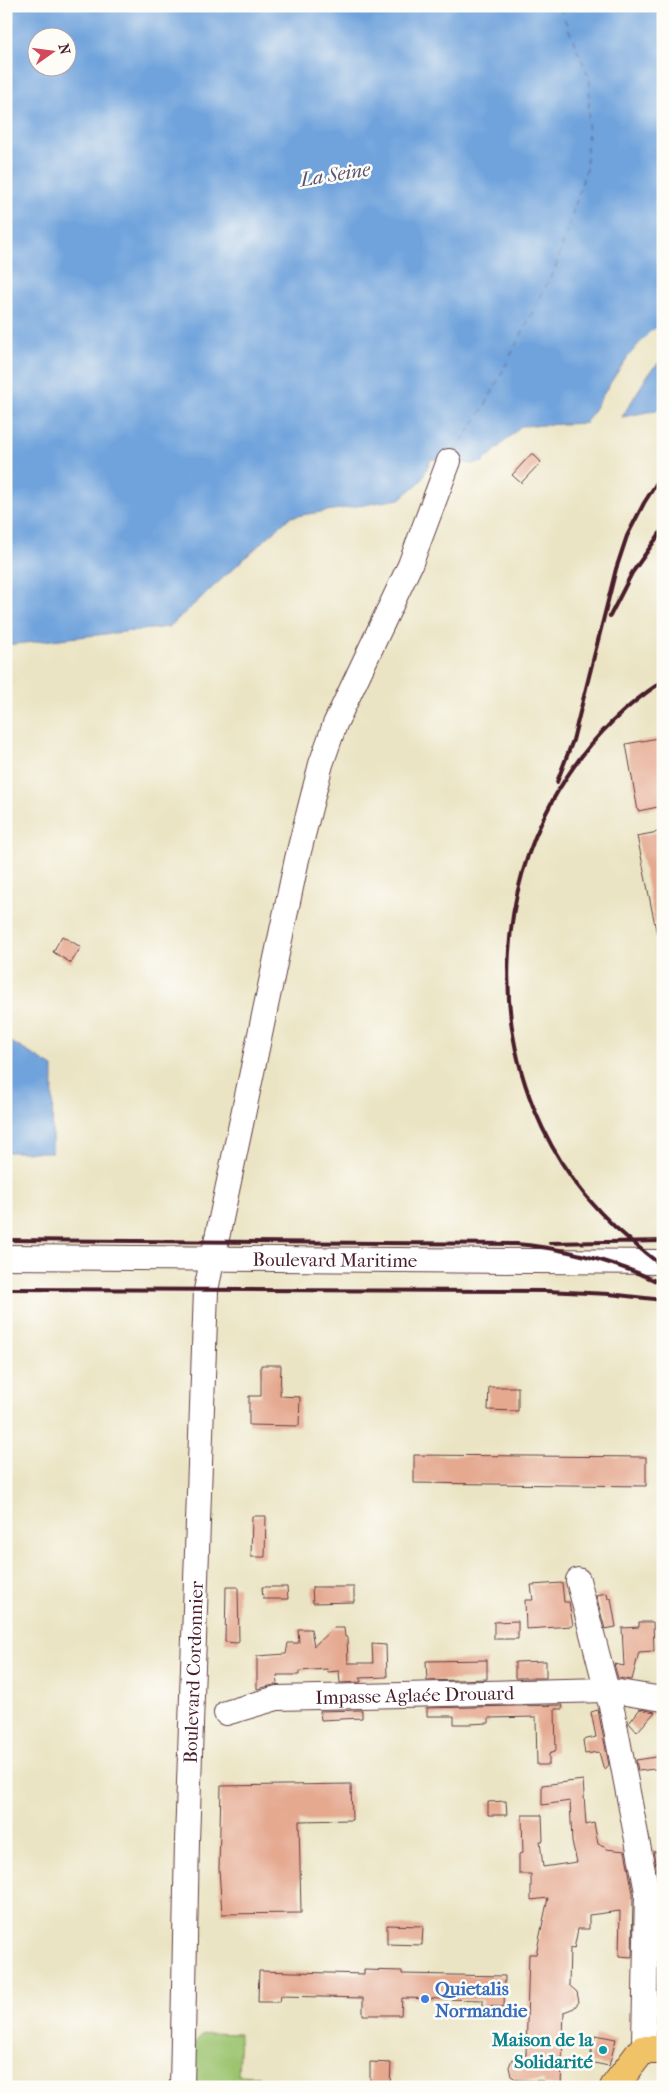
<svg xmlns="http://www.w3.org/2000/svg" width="669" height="2093" font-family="'IM FELL French Canon',serif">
<rect width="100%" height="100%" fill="#fdfcf7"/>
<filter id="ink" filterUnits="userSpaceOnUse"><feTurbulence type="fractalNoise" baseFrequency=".02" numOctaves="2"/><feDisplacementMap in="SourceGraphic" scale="10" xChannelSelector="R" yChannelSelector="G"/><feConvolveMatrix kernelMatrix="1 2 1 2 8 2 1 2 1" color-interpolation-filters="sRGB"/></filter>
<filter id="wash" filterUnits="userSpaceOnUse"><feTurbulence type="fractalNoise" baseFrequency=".0096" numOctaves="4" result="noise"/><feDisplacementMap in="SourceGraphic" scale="20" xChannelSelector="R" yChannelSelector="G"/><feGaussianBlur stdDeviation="1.12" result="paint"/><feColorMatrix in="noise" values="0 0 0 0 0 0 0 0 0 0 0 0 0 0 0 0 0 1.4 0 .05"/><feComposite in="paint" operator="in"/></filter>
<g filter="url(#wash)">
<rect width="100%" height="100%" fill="#ebe4c4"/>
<!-- green -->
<path fill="#9cc46f" stroke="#73724d" d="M208 2033 240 2034 238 2075 259 2076V2087H194L195 2042 202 2035Z"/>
<!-- water -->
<path fill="#70a3dc" stroke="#5d6184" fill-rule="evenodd" d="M6 6H663V323C628 347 608 388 586 423L521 426 483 462 472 464 431 459 421 481 400 499 290 517 169 627 6 645ZM38 38H68V68H38Z
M663 359V409L622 417 651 370Z
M6 1039 53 1067 52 1152H6Z"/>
<!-- pier -->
<path fill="#ebe4c4" d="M663 323V326L650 335 631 357 589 423H586L629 356 649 333Z"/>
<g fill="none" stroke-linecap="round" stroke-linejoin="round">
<!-- ferry -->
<path stroke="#595472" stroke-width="1" stroke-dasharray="6 5" stroke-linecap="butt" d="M455 451 485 406 556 266 586 170 590 80 559 6"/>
</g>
<g id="blocks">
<!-- building -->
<path fill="#e5a990" d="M532 453 541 462 521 483 512 475Z
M663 737V806L638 811 626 744Z
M663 831V935H657L637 836Z
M62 936 81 947 71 963 53 952Z
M261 1365H281L280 1396 300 1397 299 1426 249 1425V1396H261Z
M489 1387H518V1411L488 1410Z
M414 1455 646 1457V1486L414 1483Z
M252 1516H266L265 1557H251Z
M562 1583 564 1602H569L573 1626 526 1629 525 1600H533L531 1585Z
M226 1587H238L239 1642 237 1643 225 1642Z
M262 1587H287L288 1599H263Z
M312 1587H354V1602L313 1603Z
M607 1593 608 1599 611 1598 616 1627 605 1629 596 1595Z
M518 1621V1639H494V1622Z
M639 1622H653L654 1651 639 1652 632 1680 618 1678 614 1664 624 1666 622 1628 639 1627Z
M333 1628H344L345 1637H347L348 1663H373L372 1644 386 1645 387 1677 360 1678 361 1682 340 1683 339 1671 328 1672 327 1669 299 1671V1675H277L278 1684 257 1689V1656L286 1654 288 1643H299L298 1629H311L314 1646Z
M487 1660V1679L427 1681 426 1661Z
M546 1661V1678H515V1662Z
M563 1705 562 1709H555L556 1751 549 1754V1765H537L536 1717 489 1718V1723L469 1724H454V1716H427V1708Z
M640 1709 655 1712 637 1732 629 1723Z
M362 1710V1718L321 1720 320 1711Z
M598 1710 609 1765 604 1770 599 1752 585 1754 583 1740 596 1737 591 1712Z
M663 1756V1768L638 1771 636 1760Z
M583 1780 586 1825 594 1823 598 1844 605 1846 606 1849 625 1851 633 1893 632 1957 619 1956 620 1911 589 1915V1929H578L574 1949 570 1948 569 1985 577 1992 579 2002 574 2008 564 2012 561 2086 544 2085V2081L519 2080 514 2078 511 2076 509 2067 512 2059 526 2055 529 1954H536L548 1898 531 1900V1874H519V1854L523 1853 522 1815H542L543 1841H540L543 1867 577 1862 572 1842 570 1801 542 1805V1785Z
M351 1784 352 1820 299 1821 301 1913 222 1914 219 1869 221 1786Z
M506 1801 507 1815H488V1802Z
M663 1851V1880H659L653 1852Z
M387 1925 423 1926 422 1945 387 1944Z
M364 1970 402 1971V1974L505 1976 504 2007 483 2006V2000L402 1998 401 2015H363V1998L281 1996 280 2002H258L259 1971 364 1974Z
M595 2035 616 2039 609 2066 589 2062Z
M370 2062 391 2063 390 2086 370 2085Z"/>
</g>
</g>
<g filter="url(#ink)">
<use href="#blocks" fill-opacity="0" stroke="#623d42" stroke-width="1"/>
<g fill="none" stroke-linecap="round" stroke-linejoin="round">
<!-- minor casing -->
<g stroke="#623d42" stroke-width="26">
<g id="minor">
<path id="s1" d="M6 1257 663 1262"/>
<path d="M578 1580 613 1714 647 1892 644 2043 642 2050"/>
<path id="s2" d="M226 1713 277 1698 606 1690 663 1699"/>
<path id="s3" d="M182 2087 187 1841 206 1290 297 859 321 764 335 724 410 565 449 461"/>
</g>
</g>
<!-- major casing -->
<g stroke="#623d42" stroke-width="30">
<path id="major" d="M614 2087 642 2050H663"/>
</g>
<!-- minor -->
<use href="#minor" stroke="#fff" stroke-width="24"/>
<!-- major -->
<use href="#major" stroke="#f1c369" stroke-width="28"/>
<!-- rail -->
<path stroke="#4a1f2b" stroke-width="4" d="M610 616 632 573 663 529
M663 681C472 806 454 1094 630 1240 641 1249 651 1258 663 1266
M557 782 573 740 616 569 627 536 644 503 663 473
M6 1240 516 1244C554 1247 591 1256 627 1269 639 1273 651 1279 663 1284
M550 1243 663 1241
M6 1289 546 1291 609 1294 663 1300"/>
</g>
</g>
<!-- markers -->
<circle fill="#3f7fe0" stroke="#fdfcf7" stroke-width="2" cx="425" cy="1999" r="5"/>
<circle fill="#0f9aa8" stroke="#fdfcf7" stroke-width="2" cx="603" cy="2050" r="5"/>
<g text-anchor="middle" stroke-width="5" stroke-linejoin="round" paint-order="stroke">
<!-- street labels -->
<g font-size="19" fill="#4a1f2b" stroke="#fdfcf7">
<text dy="7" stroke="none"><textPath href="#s1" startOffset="329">Boulevard Maritime</textPath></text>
<text dy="7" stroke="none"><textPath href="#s3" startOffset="415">Boulevard Cordonnier</textPath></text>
<text dy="7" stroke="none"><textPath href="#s2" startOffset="191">Impasse Aglaée Drouard</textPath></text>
</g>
<!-- shop labels -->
<g font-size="19" font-weight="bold" fill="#366cbe" stroke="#fdfcf7" text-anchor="start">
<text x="435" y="1995">Quietalis<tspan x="435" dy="22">Normandie</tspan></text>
</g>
<!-- culture labels -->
<g font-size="19" font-weight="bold" fill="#0d838f" stroke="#fdfcf7" text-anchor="end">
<text x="593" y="2046">Maison de la<tspan x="593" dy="22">Solidarité</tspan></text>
</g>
<!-- water labels -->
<g font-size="20" font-style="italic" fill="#595472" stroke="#fdfcf7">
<text transform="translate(335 174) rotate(-9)" y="7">La Seine</text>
</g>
</g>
<!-- margin -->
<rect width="669" height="2093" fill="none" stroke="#fdfcf7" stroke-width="25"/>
<!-- north arrow -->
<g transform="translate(52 52) rotate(76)"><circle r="24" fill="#fdfcf7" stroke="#b5a4a5"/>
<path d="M0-4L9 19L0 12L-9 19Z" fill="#d1495b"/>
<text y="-8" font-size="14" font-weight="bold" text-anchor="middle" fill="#4a1f2b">N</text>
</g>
</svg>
